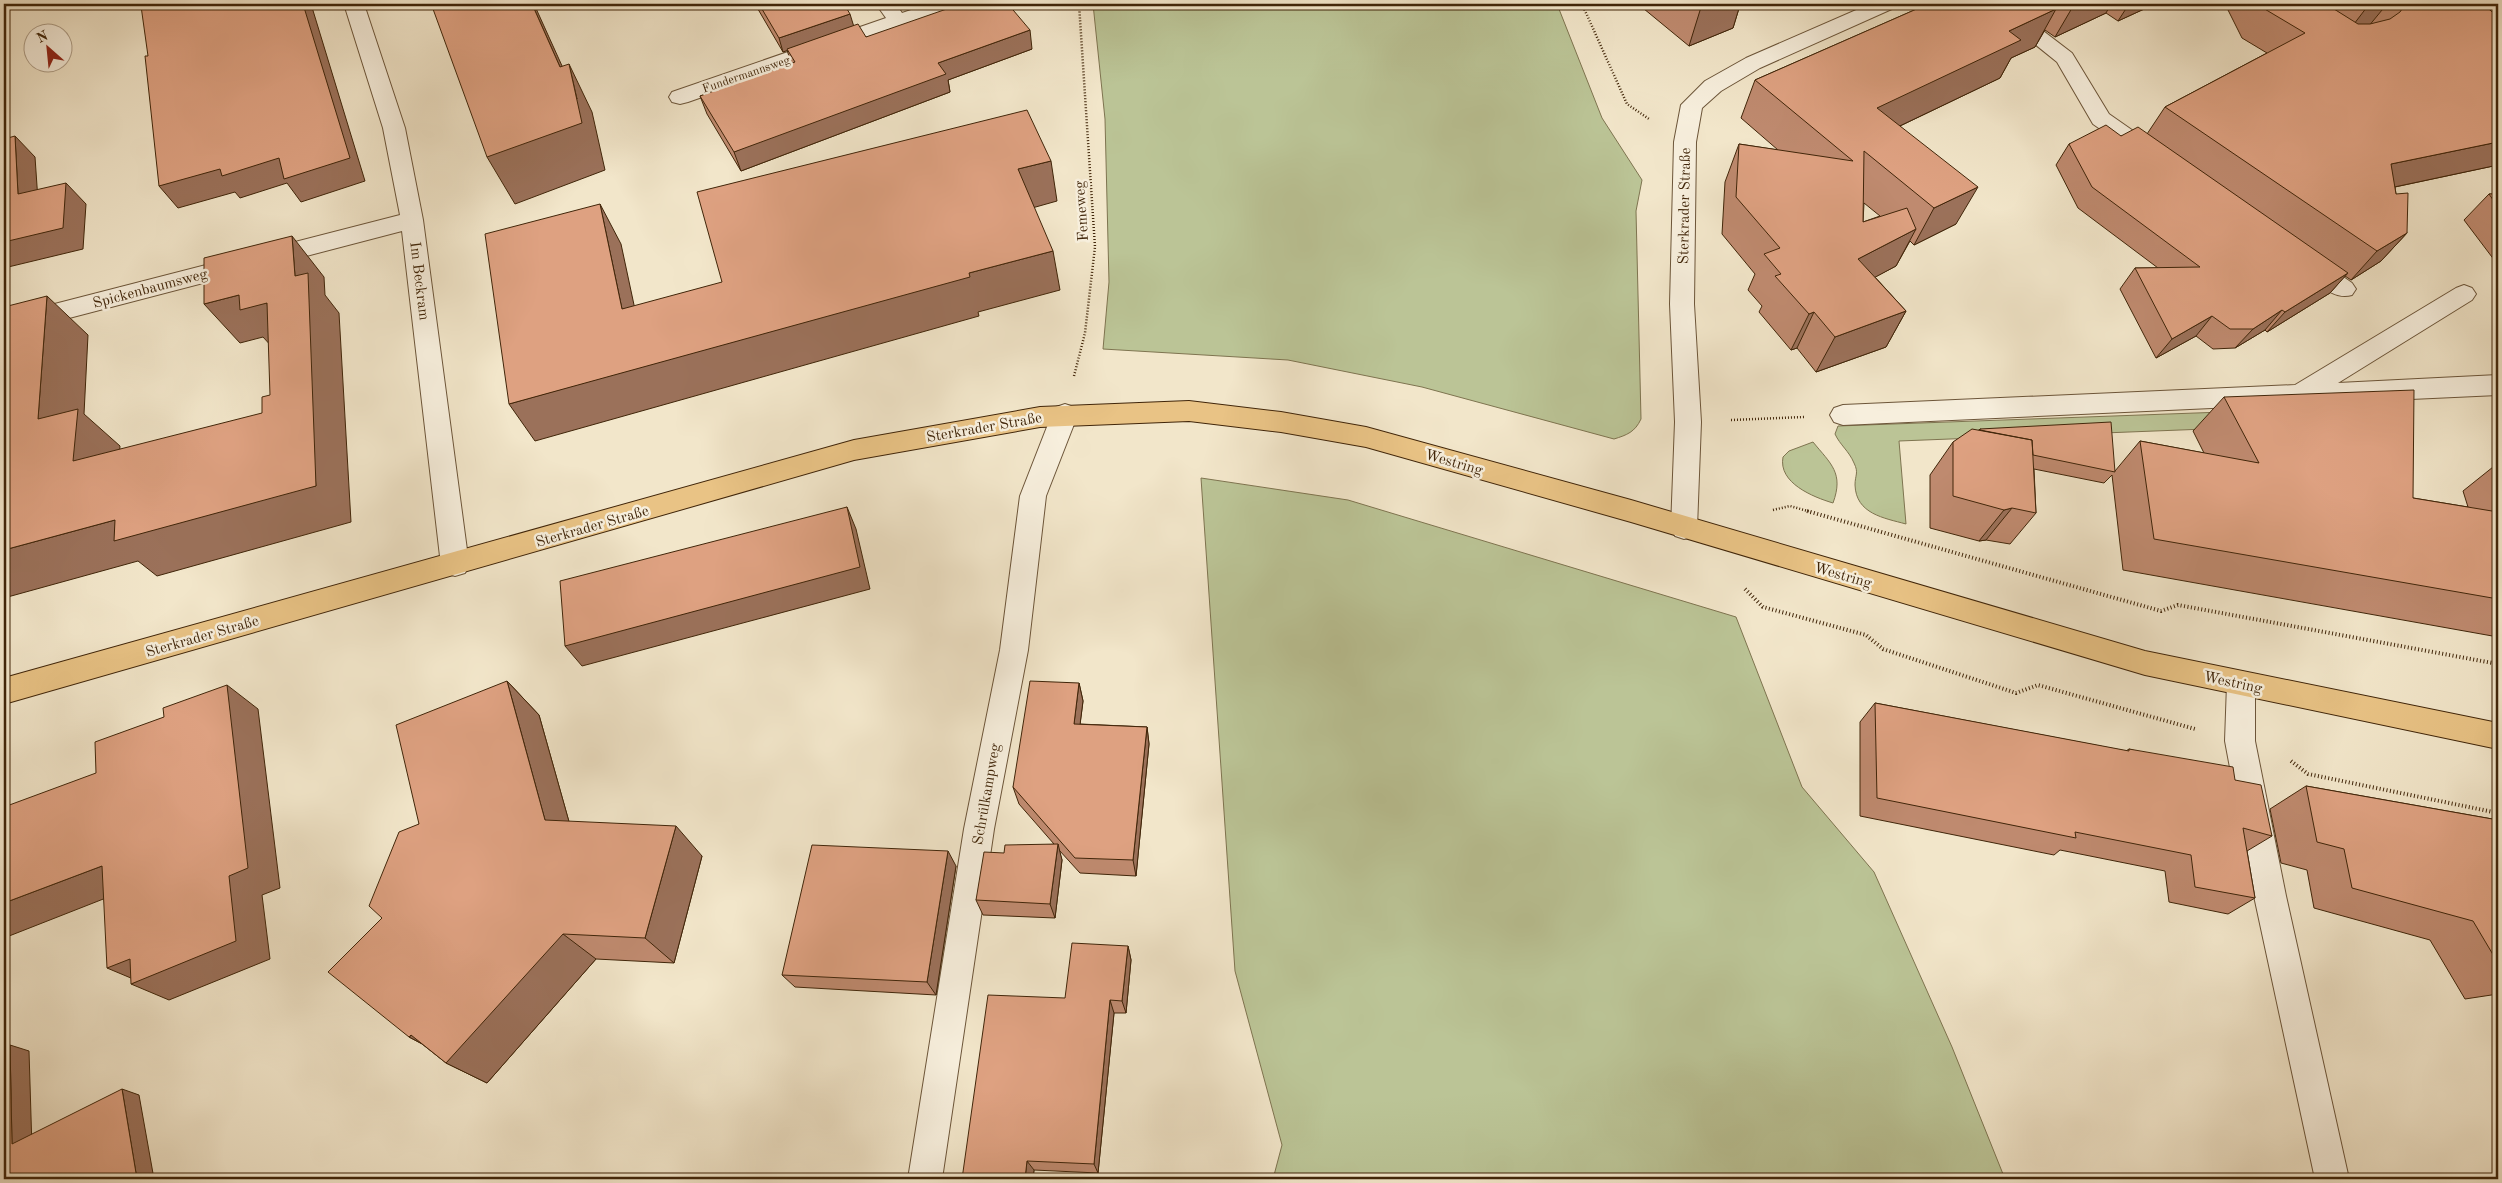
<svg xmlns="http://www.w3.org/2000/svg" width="2502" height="1183" font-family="'Old Standard TT',serif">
<rect width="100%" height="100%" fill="#f2e6ca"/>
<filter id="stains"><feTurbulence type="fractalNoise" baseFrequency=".004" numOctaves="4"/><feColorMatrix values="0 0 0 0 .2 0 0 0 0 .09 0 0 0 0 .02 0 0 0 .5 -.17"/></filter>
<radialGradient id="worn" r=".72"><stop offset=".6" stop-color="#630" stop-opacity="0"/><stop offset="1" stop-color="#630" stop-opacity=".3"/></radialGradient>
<!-- green -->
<path fill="#bbc496" stroke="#7e7450" d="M1093 4H1557L1602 118 1642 180 1636 211 1641 419C1635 432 1627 435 1614 439L1422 387 1288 360 1103 349 1109 282 1105 119Z
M2306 409 2334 424 1899 441 1906 524C1884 518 1856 514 1855 485 1855 475 1859 473 1854 463 1849 451 1840 445 1835 434L1838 426Z
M1813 442C1831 464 1844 473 1833 503 1813 497 1778 483 1783 457L1789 451Z
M1201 478 1348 500 1736 617 1802 787 1874 872 1952 1047 2005 1179H1273L1282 1145 1235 971Z"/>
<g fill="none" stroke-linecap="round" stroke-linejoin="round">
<!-- minor casing -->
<g stroke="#6c5539" stroke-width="2">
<path id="minor" d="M344 4H364L405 128 423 220 469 565 465 573 455 576 445 573 441 565 402 231 4 335V317L400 215 383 128Z
M876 4H896L902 13 929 4H959L956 8 688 102 680 104 672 102 669 97 672 92 886 18Z
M1870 4H1897L1894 8 1760 68 1721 91 1702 108 1696 142 1694 304 1701 422 1697 528 1693 536 1684 539 1675 536 1671 528 1675 422 1670 304 1674 142 1681 105 1705 81 1746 58Z
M1985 4H2008L2072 53 2109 114 2162 151 2165 156 2162 161 2154 164 2146 161 2093 124 2057 62Z
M2308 256 2316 258 2352 283 2356 289 2352 295C2333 301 2315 281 2300 270L2296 264 2300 258Z
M2464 285 2472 288 2476 294 2472 300 2338 383 2498 375V395L1843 425 1834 422 1830 415 1834 408 1843 405 2295 385 2456 288Z
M1065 404 1074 407 1078 414 1046 496 1028 650 994 829 942 1179H908L964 829 1000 650 1020 496 1052 414 1056 407Z
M2241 671 2251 675 2255 684V741L2286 896 2349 1179H2315L2254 896 2225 741 2227 684 2231 675Z"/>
</g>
<!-- major casing -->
<g stroke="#402509" stroke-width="2">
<path id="major" d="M1189 401 1281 412 1366 427 1631 500 2145 651 2498 723V749L2145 675 1631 522 1366 447 1281 432 1189 421 1040 427 854 460 4 704V678L854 440 1040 407Z"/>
</g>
<!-- path-far1 -->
<path stroke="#402509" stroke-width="2.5" stroke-dasharray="1 2" stroke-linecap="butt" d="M1582 4 1627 104 1649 119
M1074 376 1085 333 1095 247 1079 4
M1731 420 1804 417
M1773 510 1790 506 1811 512"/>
<!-- path -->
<path stroke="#402509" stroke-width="4" stroke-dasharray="1 2.5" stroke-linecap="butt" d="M1807 511 2161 611 2178 605 2498 664
M1745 589 1763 607 1866 635 1883 649 2016 693 2038 685 2195 729
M2291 761 2308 774 2498 813"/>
<!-- minor -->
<use href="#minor" fill="#f7efdd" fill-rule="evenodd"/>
<!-- major -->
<use href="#major" fill="#e9c385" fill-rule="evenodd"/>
</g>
<!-- wall -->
<path fill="#bf8a6f" stroke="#402509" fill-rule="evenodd" d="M755 4H844L853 26 866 37 1032 49 948 80 950 92 741 171 707 114 700 96 791 63 787 50 783 52Z
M1638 4H1744L1740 5 1733 28 1689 46Z
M1928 4H2155L2118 21 2106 13 2055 37 2045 30 2035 47 2011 58 2000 78 1900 126 1956 224 1914 245 1910 241 1896 266 1875 277 1906 311 1886 347 1816 372 1797 348 1791 350 1759 312 1762 306 1748 290 1755 274 1722 234 1725 182 1739 144 1778 150 1741 118 1755 80ZM1864 203 1880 216 1863 222Z
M2225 4H2483L2498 17V165L2395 187 2396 194 2407 233 2381 261 2351 280 2345 276 2330 293 2267 332 2265 330 2235 348 2213 349 2196 336 2156 358 2120 289 2135 268H2158L2078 208 2056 165 2069 144 2121 136 2147 134 2165 107 2267 53 2242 38Z
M2489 194H2498V265L2464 220Z
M2224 397 2413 498 2468 507 2463 491 2498 463V637L2123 570 2112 475 2104 483 2034 469 2036 513 2010 544 1986 540 1979 541 1930 528V475L1953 442 1979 430 1980 429 2115 471 2140 441 2204 453 2193 431Z
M507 681 539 715 569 822 702 856 674 963 596 959 487 1083 446 1063 422 1044 409 1037 382 918 419 824Z
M1079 683 1083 701 1080 724 1147 727 1149 744 1136 876 1080 873 1059 850 1062 860 1055 918 983 915 976 900 1004 853 1054 844 1019 804 1013 787Z
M1875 703 2126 751 2129 749 2235 780 2272 836 2247 851 2255 898 2228 914 2169 902 2165 871 2060 850 2054 855 1860 816V722Z
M2306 786 2498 820V994L2465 999 2430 940 2314 908 2307 870 2281 863 2270 809Z
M956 866 936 995 795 987 782 975Z
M1128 946 1131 960 1126 1013H1114L1098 1173 1034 1170 1033 1179H962L1065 998Z"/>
<!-- shaded-wall -->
<path fill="#9b715a" stroke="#402509" d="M303 4H311L365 181 301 202 287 183 240 198 235 192 178 208 159 186Z
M532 4H534L577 99 569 64 592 112 605 170 515 204 487 157 560 67Z
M1702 4H1744L1740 5 1733 28 1689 46Z
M2080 4H2111L2106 13 2055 37 2072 8Z
M2129 4H2155L2118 21Z
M2376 4H2387L2368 27 2344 37 2367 7Z
M2056 9 2035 47 2011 58 2000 78 1860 145 1877 108 2009 31Z
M850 14 854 27 783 52 779 38Z
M1030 30 1032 49 948 80 950 92 741 171 734 152 938 63Z
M15 136 35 157 39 215 18 194Z
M2498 142V165L2366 193 2391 164Z
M1051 161 1057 201 1025 210 1018 169Z
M66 183 86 204 83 249 4 268V242Z
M1978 187 1956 224 1914 245 1934 208Z
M600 204 621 244 643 347 622 309Z
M1916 229 1896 266 1840 296 1858 259Z
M2407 233 2381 261 2351 280 2377 251Z
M292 236 324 277 325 295 339 313 351 522 157 576 138 561 4 598V550L115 520 316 486 295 276Z
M1053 251 1060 290 978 312 979 316 535 441 509 404 969 273Z
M2348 273 2330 293 2267 332 2285 312Z
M239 295 267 303 274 349 263 337 240 343 204 304Z
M47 296 88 335 84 414 120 446 116 498 73 461 38 419Z
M2282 310 2265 330 2235 348 2253 329Z
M1906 311 1886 347 1816 372 1835 337Z
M1814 312 1797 348 1791 350 1809 314Z
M2212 316 2196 336 2156 358 2172 339Z
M847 507 856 529 870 589 582 666 565 646Z
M2012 508 1986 540 1979 541 2004 510Z
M507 681 539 715 577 850 545 820Z
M1079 683 1083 701 1078 741 1074 724Z
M227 685 258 709 280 888 262 895 270 959 169 1000 131 984 138 981 107 968 229 876Z
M1147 727 1149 744 1136 876 1133 860Z
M676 826 702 856 674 963 645 938Z
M1058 844 1062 860 1055 918 1050 904Z
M948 851 956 866 936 995 927 982Z
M102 866 139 885 4 938V903Z
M563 934 596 959 487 1083 446 1063 450 1058 409 1037Z
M1128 946 1131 960 1126 1013 1122 1001Z
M1110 1000 1114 1013 1098 1173 1094 1164Z
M10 1045 29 1051 32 1149 12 1144Z
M122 1089 139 1095 154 1179H137Z
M1027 1161 1034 1170 1033 1179H1025Z"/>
<!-- building -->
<path fill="#dea181" stroke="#402509" d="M145 4H303L350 158 284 179 279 158 222 176 220 169 159 186 145 56H148L141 6 145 5Z
M442 4H532L560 67 569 64 582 123 487 157 433 9 443 6Z
M759 4H844L850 14 779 38Z
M961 4H1008L1030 30 938 63 946 74 734 152 700 96 795 62 787 49 858 24 866 37Z
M1928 4H2050L2056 9 2009 31 2021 40 1877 108 1978 187 1934 208 1864 151 1863 222 1907 208 1916 229 1858 259 1906 311 1835 337 1814 312 1809 314 1775 276 1781 274 1764 254 1780 248 1736 197 1739 144 1853 161 1755 80Z
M2066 4H2080L2072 8Z
M2261 4H2326L2358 24H2370L2390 19 2400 12 2404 6 2403 4H2483L2498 17V142L2391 164 2396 194 2408 193 2407 233 2377 251 2165 107 2305 33 2263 8Z
M2361 4H2376L2367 7Z
M1027 110 1051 161 1018 169 1053 251 969 273 970 277 509 404 485 234 600 204 622 309 722 282 697 192Z
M2106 125 2121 136 2138 127 2348 273 2285 312 2282 310 2253 329H2230L2212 316 2172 339 2135 268 2200 267 2092 187 2069 144Z
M15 136 18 194 66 183 63 228 4 242V139Z
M2489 194H2498V207Z
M292 236 295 276 308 273 316 486 114 541 115 520 4 550V307L47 296 38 419 78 409 73 461 262 413V397L270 395 267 303 240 310 239 295 204 304V258Z
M2414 390 2413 498 2498 512V599L2154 539 2140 441 2259 463 2224 397Z
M2111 422 2115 472 2033 455 2032 440 1980 430V429Z
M1972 429 2032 440 2036 513 2012 508 2004 510 1953 496V442Z
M847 507 860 567 565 646 560 581Z
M507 681 545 820 676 826 645 938 563 934 446 1063 411 1035 409 1037 328 972 382 918 369 906 399 832 419 824 396 725Z
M1030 681 1079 683 1074 724 1147 727 1133 860 1075 858 1013 787Z
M227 685 248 868 229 876 236 941 131 984 130 959 107 968 102 866 4 903V807L96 773 95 742 164 717 163 708Z
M1875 703 2129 751V749L2233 767 2235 780 2261 785 2272 836 2243 828 2255 898 2195 887 2191 855 2075 832 2076 838 1877 798Z
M2306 786 2498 820V963L2473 921 2352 888 2344 849 2317 842Z
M1058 844 1050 904 976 900 984 852 1004 853 1005 845Z
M812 845 948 851 927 982 782 975Z
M1072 943 1128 946 1122 1001 1110 1000 1094 1164 1027 1161 1025 1179H962L988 995 1065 998Z
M10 1045 12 1144 122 1089 137 1179H4V1048Z"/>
<g text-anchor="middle" stroke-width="5" stroke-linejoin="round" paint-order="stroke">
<!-- far-street labels -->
<g font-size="12" fill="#402509" stroke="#f7efdd">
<text transform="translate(746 74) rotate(-19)" y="4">Fundermannsweg</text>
</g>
<!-- street labels -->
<g font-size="15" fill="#402509" stroke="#f7efdd">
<text transform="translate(1684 206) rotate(-89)" y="5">Sterkrader Straße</text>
<text transform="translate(1081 211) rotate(-94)" y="5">Femeweg</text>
<text transform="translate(420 281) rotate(83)" y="5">Im Beckram</text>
<text transform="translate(150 288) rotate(-15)" y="5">Spickenbaumsweg</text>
<text transform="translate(984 427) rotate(-10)" y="5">Sterkrader Straße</text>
<text transform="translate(1454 462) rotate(16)" y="5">Westring</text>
<text transform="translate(592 526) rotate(-16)" y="5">Sterkrader Straße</text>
<text transform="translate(1843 575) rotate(16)" y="5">Westring</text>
<text transform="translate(202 636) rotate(-16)" y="5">Sterkrader Straße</text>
<text transform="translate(2233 682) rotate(12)" y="5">Westring</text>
<text transform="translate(986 794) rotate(-80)" y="5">Schrülkampweg</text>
</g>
</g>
<!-- margin -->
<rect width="2502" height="1183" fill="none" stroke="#f2e6ca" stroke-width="20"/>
<rect x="5" y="5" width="2492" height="1173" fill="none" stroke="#402509" stroke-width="2.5"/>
<rect x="10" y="10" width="2482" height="1163" fill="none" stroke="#402509"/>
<!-- north arrow -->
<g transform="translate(48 48) rotate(333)"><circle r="24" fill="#f7efdd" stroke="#ae9e88"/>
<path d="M0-4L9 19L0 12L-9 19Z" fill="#8f2418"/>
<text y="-8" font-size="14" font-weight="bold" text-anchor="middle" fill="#402509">N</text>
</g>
<rect width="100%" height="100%" filter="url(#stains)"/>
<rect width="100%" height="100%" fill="url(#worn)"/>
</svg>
